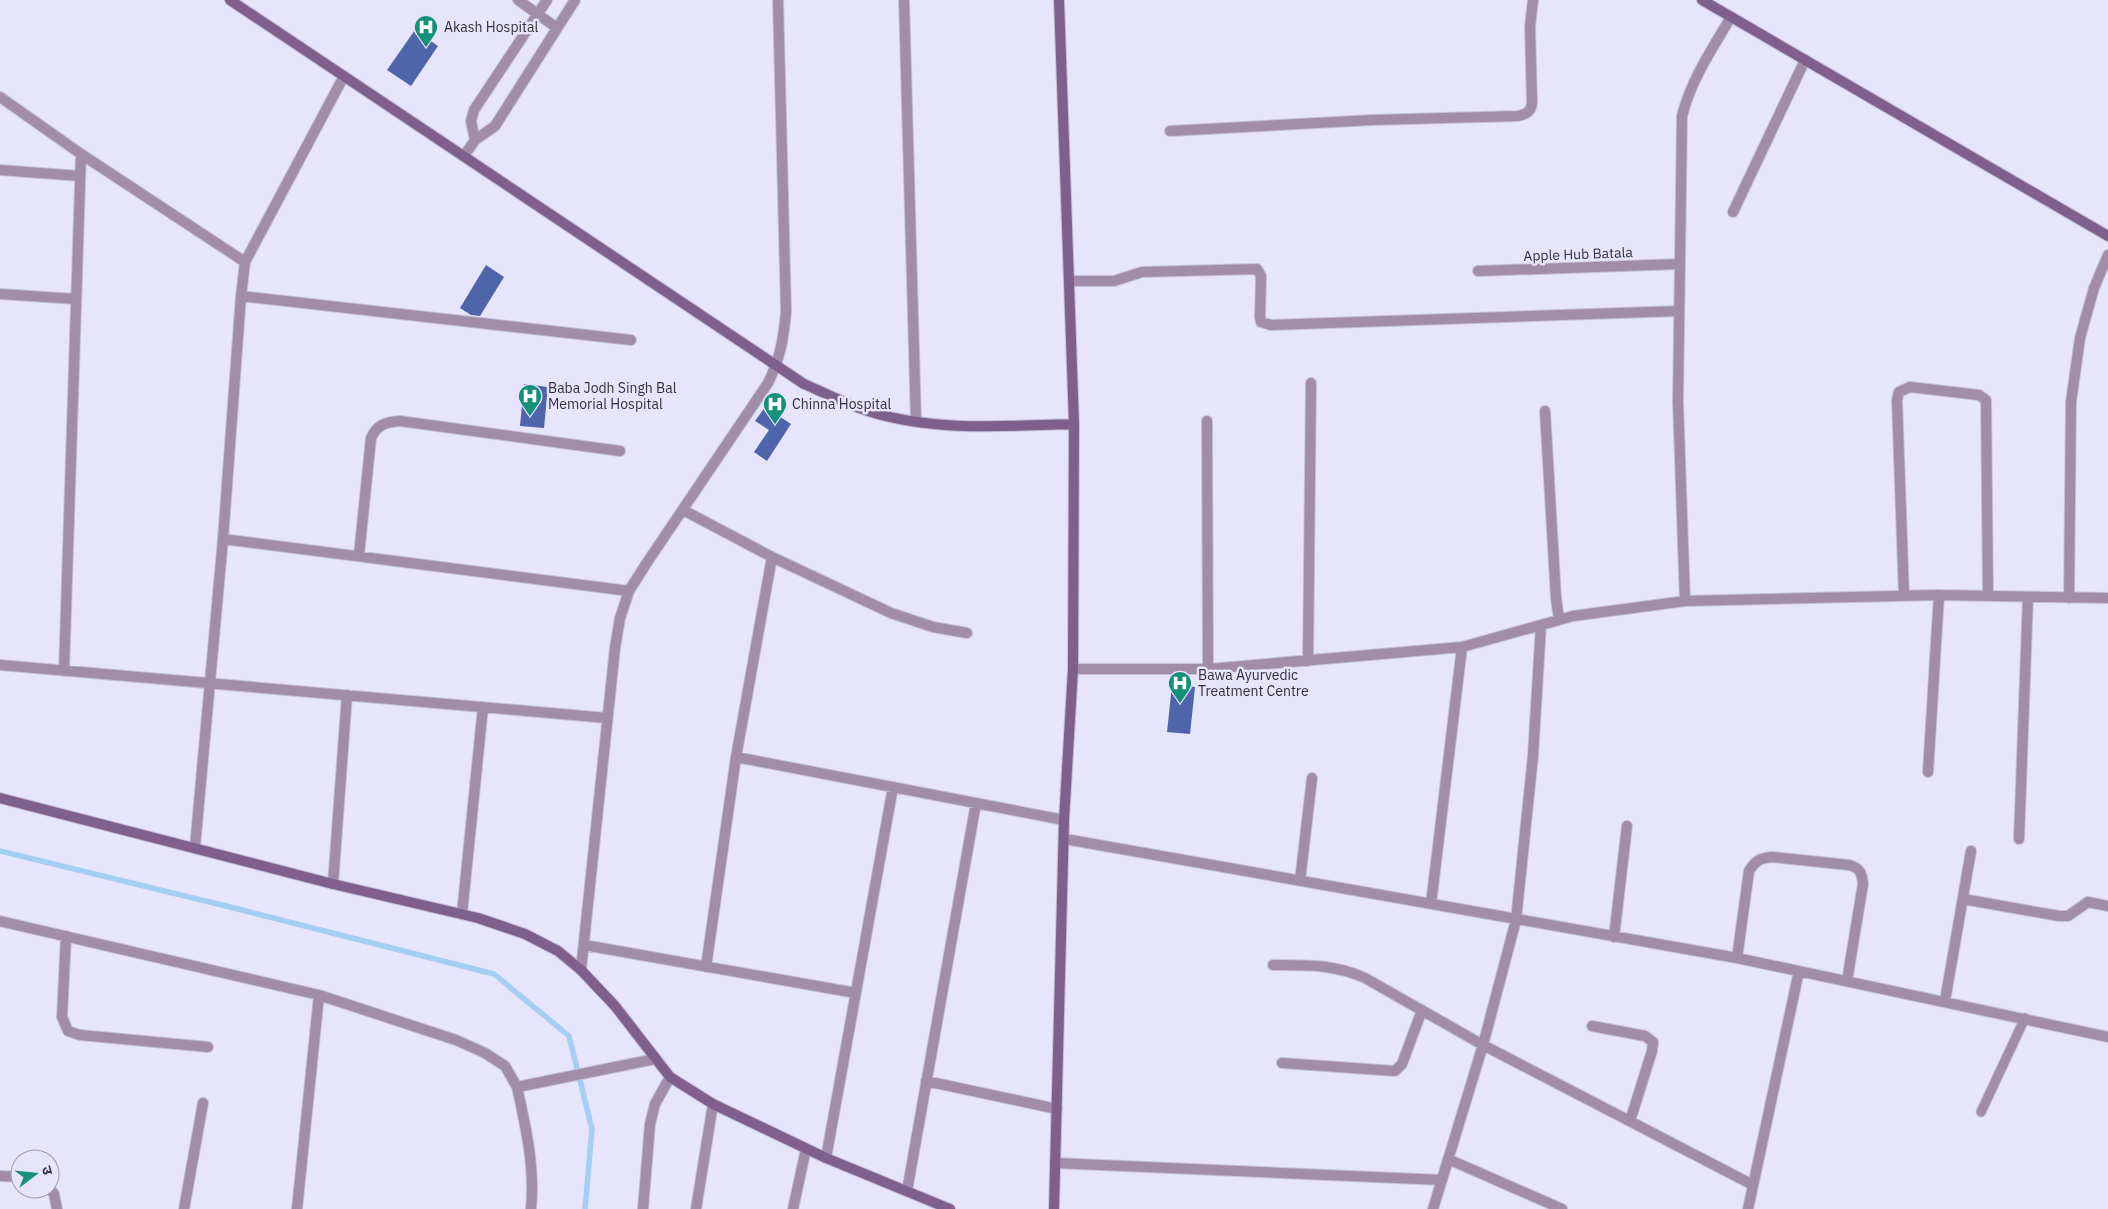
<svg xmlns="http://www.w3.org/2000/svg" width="2108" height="1209" font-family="'IBM Plex Sans','Noto Sans Devanagari',sans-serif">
<rect width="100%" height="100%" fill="#e7e4fe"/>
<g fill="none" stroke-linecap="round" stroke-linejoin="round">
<!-- stream -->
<path stroke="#a4cef2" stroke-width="5.5" d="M0 851 230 907 494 974 569 1036 592 1129 585 1209"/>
</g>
<!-- building -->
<path fill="#4e65aa" d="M415 30 438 46 411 86 387 70Z
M486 265 504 277 480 316 471 315 460 308Z
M524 384 548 387 544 428 520 426Z
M765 407 791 424 767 461 754 452 769 430 755 421Z
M1172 685 1195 687 1190 734 1167 732Z"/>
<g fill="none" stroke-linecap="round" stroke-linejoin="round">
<!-- lane casing -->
<g stroke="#c3c0d7" stroke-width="11">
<path id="lane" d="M1981 1112 2025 1018"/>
</g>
<!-- street casing -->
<g stroke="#c3c0d7" stroke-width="12">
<path id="street" d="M518 0 557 28
M904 0 916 421
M0 97 81 154 245 262
M1170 131 1372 120 1518 116C1526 114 1531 112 1532 103L1530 27 1533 0
M475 140 471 121 474 110 547 0
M464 156 475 140 495 126 575 0
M0 170 80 176
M1733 212 1805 60
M1478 271 1680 264
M1069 281H1114L1142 272 1257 269 1261 276 1260 317 1261 322 1271 325 1679 311
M0 294 76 299
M241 296 631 340
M1545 411 1556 598 1559 620
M1207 421 1208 669
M683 510 772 557 891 613 933 627 967 633
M223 539 629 591
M359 555 371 438C377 425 385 422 400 421L620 451
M1904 596 1897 400 1899 392 1910 387 1979 395 1986 400 1988 596
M2069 598 2071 402 2080 338 2094 288 2108 255
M1685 601 1678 401 1682 116C1691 80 1712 49 1731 17
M1308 661 1311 383
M0 665 607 718
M1073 669H1208L1462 647 1573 616 1685 601 1939 595 2108 598
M64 671 81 154
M736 757 1064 820
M1928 772 1939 595
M1065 839 1737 958 2108 1037
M2019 839 2028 597
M195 847 223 539 241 296 245 262 344 76
M1300 881 1312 778
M333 884 347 695
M1963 899 2059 916H2068L2088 902 2108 906
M1431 904 1462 647
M462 914 483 707
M0 921 319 995 456 1040 485 1053 505 1066 517 1087
M66 936 62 1017 68 1031 80 1035 208 1047
M1614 937 1627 826
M584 945 856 993
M1737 958 1749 871C1755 861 1760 858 1772 857L1849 865C1860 868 1862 873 1863 884L1847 981
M1273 965C1306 965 1333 964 1365 978L1483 1045 1753 1185
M706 967 736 757 772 557
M581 970 615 648 620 618 629 591 646 564 768 383C780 359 784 337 786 311L778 0
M1945 1001 1971 851
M1592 1026 1645 1036 1653 1042 1652 1051 1630 1121
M1282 1063 1395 1071 1402 1064 1422 1010
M926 1081 1057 1109
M826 1158 893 787
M1448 1159 1562 1209
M1055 1163 1442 1180
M0 1176 20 1177
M50 1189 54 1194 57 1209
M907 1191 976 803
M184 1209 203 1103
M297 1209 319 995
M531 1209C535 1167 526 1128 517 1087L655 1059
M643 1209 650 1124 655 1104 670 1077
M696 1209 713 1104
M793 1209 806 1149
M1433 1209 1483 1045 1516 920 1533 756 1541 625
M1748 1209 1799 971"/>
</g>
<!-- secondary casing -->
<g stroke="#c3c0d7" stroke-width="12">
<path id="secondary" d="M230 0 804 384C825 393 846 404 868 411 933 432 1007 426 1074 424
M1702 0 2108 236
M0 798 333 884 478 918 525 934 558 951 581 970 615 1006 670 1077 713 1104 826 1158 950 1209
M1054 1209 1064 820 1073 669 1074 424 1059 0"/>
</g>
<!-- lane -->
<use href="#lane" stroke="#a28cab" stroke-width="9"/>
<!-- street -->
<use href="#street" stroke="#a28cab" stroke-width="10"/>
<!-- secondary -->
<use href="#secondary" stroke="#7f608c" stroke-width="10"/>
</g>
<!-- icons -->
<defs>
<g id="hospital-pin" transform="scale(1.25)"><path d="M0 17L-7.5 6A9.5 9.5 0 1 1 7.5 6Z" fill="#149178" stroke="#e7e4fe"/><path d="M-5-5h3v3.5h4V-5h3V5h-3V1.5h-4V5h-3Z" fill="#fff"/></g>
</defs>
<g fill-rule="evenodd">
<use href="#hospital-pin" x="426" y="27"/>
<use href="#hospital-pin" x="530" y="396"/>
<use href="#hospital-pin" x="775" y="404"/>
<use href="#hospital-pin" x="1180" y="683"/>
</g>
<g text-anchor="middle" stroke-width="5" stroke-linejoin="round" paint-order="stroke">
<!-- poi labels -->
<g font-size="14" fill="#32303a" stroke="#e7e4fe" text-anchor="start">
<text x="444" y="32">Akash Hospital</text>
<text x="548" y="393">Baba Jodh Singh Bal<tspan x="548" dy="16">Memorial Hospital</tspan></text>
<text x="792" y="409">Chinna Hospital</text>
<text x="1198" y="680">Bawa Ayurvedic<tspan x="1198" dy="16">Treatment Centre</tspan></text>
</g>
<!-- street labels -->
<g font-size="14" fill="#32303a" stroke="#e7e4fe">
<text transform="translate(1578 254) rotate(-2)" y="5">Apple Hub Batala</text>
</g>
</g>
<!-- north arrow -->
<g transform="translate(35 1174) rotate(74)"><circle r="24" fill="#e7e4fe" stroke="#9f9cb0"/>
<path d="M0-4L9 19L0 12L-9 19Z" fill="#149178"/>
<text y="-8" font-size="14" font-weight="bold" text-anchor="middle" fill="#32303a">उ</text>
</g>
</svg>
